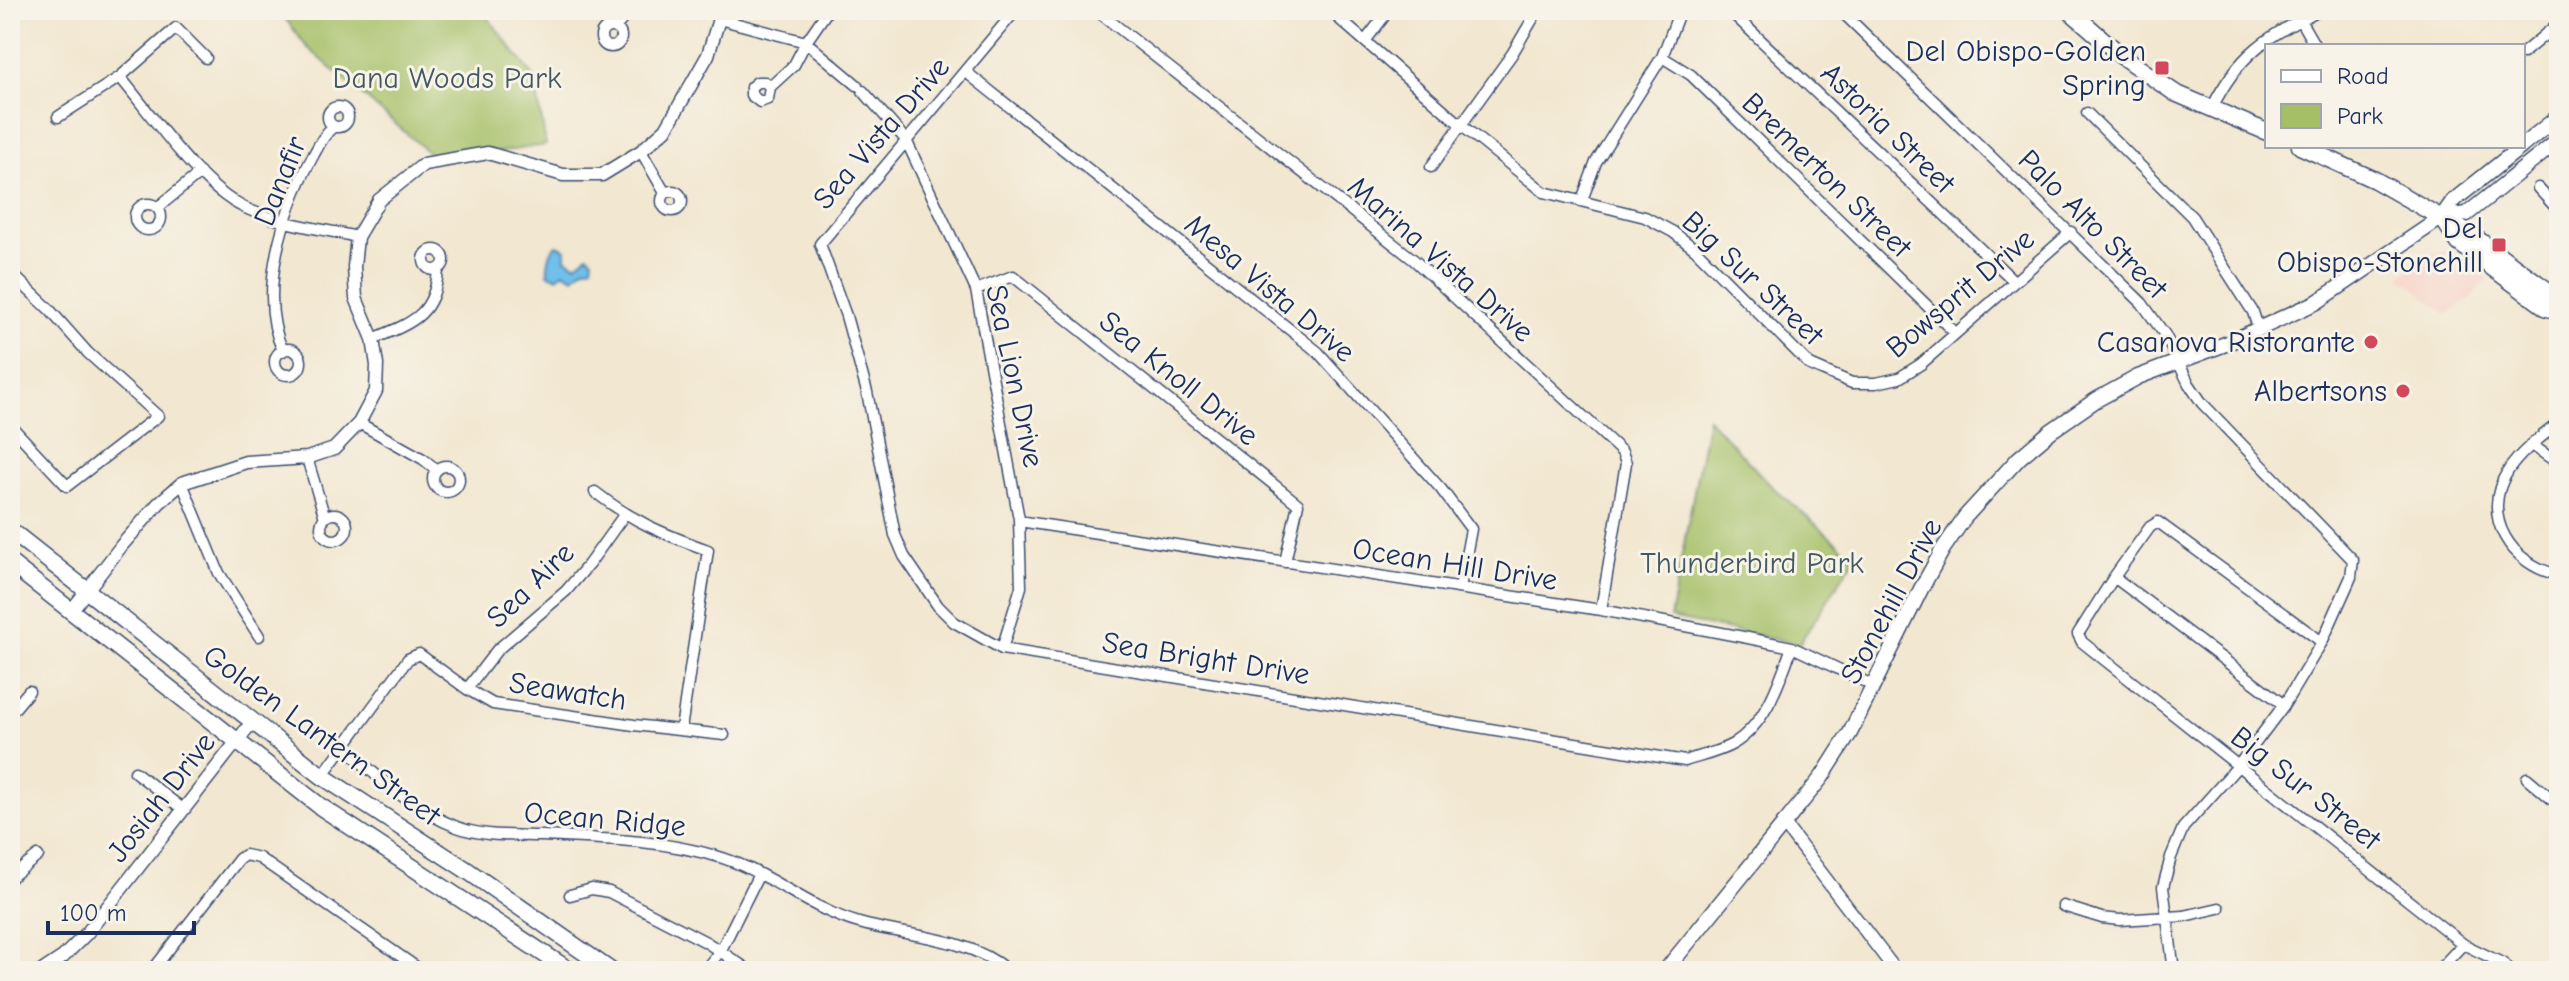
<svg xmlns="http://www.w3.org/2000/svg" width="2569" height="981" font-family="'Comic Neue',sans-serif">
<rect width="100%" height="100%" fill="#f7f3e8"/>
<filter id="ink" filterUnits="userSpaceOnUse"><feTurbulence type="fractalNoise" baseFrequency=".0125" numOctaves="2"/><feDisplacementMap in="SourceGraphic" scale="16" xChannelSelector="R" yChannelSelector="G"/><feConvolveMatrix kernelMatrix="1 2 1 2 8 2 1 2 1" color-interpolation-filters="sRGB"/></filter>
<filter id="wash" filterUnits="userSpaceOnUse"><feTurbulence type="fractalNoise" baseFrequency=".006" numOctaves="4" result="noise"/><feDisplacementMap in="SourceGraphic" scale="32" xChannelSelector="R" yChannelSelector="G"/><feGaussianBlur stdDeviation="1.8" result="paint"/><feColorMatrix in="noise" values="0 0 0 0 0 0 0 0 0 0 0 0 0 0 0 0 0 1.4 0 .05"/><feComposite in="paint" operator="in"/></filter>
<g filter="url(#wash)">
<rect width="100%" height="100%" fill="#f2e7d0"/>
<!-- built -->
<path fill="#f7d1c8" d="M2437 251H2451L2488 278 2468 301 2447 315 2400 276Z"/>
<!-- green -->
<path fill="#a4bf66" stroke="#607762" stroke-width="2" d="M279 10H482L534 77 546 145 438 161 306 46Z
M1708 418 1771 486 1855 558 1799 644 1670 618Z"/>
<!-- water -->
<path fill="#6fc0ea" stroke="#4578a4" stroke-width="2" d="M557 245 566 249V259L576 264 588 255 593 259 592 266 582 269 574 277 564 272 557 277 548 274C547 266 549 250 557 245Z"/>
</g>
<g filter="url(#ink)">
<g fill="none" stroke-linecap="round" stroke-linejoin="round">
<!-- minor casing -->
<g stroke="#3b4b6f" stroke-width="13">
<path id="minor" d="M1016 10 820 244 846 316 867 392 895 535 904 556 938 606 954 622 1002 649 1685 761C1700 756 1719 752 1733 744 1767 723 1779 682 1792 647
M1096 10 1414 260 1622 452 1626 463 1601 610
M1329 10 1461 125 1544 192 1645 217 1673 232 1695 249 1810 365 1852 383H1876L1899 378 1921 364 2071 232
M1729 10 2014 281
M1840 10 2142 303 2165 335 2189 384 2202 403 2353 560 2351 577 2322 642 2284 705 2238 766 2183 828 2171 857 2163 887 2174 971
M719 19 806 42 857 85
M2300 20 2315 46
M601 37a10 10 0 1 1 20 0a10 10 0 1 1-20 0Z
M615 28 630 10
M1366 40 1389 10
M2523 53 2559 23
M1662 57 1691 75 1955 333
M966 72 1318 352 1441 489 1471 529 1460 588
M120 77C152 115 199 186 243 207 278 224 319 228 357 237
M770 87 765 82H757L751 87V95L760 102 768 99 770 87 794 65 806 42 828 10
M863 91 906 140 976 290 1019 519 1021 587 1002 649
M328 117a10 10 0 1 1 20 0a10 10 0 1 1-20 0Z
M2212 108C2239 53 2267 37 2319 10
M2087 113 2192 217 2253 312 2258 328
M58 117 120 77 176 28 206 58
M641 151 665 193
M1431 167 1512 54 1538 10
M2538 188 2559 211
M662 201a10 10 0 1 1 20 0a10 10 0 1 1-20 0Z
M1582 200 1596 162 1662 57 1680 10
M135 217a13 13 0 1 1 26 0a13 13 0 1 1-26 0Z
M157 208 200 173
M424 260a10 10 0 1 1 20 0a10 10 0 1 1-20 0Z
M10 272 49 309 88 353 158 416 67 486 10 425
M976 290 1013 276 1298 504 1285 562
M373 339C411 323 435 316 438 270
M275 362a13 13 0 1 1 26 0a13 13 0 1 1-26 0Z
M283 351C256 293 284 209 313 156 319 145 324 134 334 126
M359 423 423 459 437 470
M2559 423C2541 437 2521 451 2508 471 2479 516 2511 565 2559 575
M2532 445 2559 464
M307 458 325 518
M433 479a13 13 0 1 1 26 0a13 13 0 1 1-26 0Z
M182 483 219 573 259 636
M595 492C632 521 663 534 708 550L681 729
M321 527a13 13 0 1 1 26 0a13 13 0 1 1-26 0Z
M1019 521 1601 610 1743 637 1792 647 1874 686
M2114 577 2284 705
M2322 642 2158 522 2150 527 2114 577 2078 634 2082 642 2463 944 2502 963 2512 971
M467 689 497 650 566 591 589 564 624 515
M10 714 29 691
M344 747C378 777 414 811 457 827 483 837 514 835 542 836 602 839 657 839 716 856 767 870 808 909 859 923 908 937 967 936 1008 971
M135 772 184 810
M322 776 408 659 419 654 467 689 493 704 634 725 724 735
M2527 778 2559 805
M10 878 38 856
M570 895 592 889 609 892 706 942 750 971
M2063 906 2102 918 2120 920 2184 916 2219 908
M2345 970 2346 971
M152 971 239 859 245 855 259 858 422 971
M704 971 721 950 759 874
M2438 971 2463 944"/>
</g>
<!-- tertiary casing -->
<g stroke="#3b4b6f" stroke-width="15">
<path id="tertiary" d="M71 611 122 545 159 503 182 483 246 462 307 458 334 449 359 423 376 391 377 365 373 339 356 298 354 267 357 237 379 200 424 164 488 153 563 175H602L641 151 666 129 708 55 719 19V10
M1783 823 1896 971
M42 971 63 957 87 933 252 722"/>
</g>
<!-- secondary casing -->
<g stroke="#3b4b6f" stroke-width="17">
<path id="secondary" d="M2523 145 2559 116
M2441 218 2467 214 2559 140
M1665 971 1822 777 1850 733 1921 589 1943 549 1965 517 2019 458 2051 431 2096 400 2138 377 2228 343 2317 302 2441 218 2453 201 2522 146"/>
</g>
<!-- primary casing -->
<g stroke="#3b4b6f" stroke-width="19">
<path id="primary" d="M2069 10 2123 57 2175 93 2267 132
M2300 146 2375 180 2473 236 2559 299
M2445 222 2459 243 2547 308 2559 310
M10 530 322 776 468 871 611 971
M10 563 321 807 570 971"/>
</g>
<!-- minor -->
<use href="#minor" stroke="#fff" stroke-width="10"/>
<!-- tertiary -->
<use href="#tertiary" stroke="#fff" stroke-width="12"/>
<!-- secondary -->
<use href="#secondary" stroke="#fff" stroke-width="14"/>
<!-- primary -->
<use href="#primary" stroke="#fff" stroke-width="16"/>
</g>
</g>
<!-- markers -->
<g fill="#d1495b" stroke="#f7f3e8" stroke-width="3">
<rect x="2154" y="60" width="16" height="16" rx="4"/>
<rect x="2491" y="237" width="16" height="16" rx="4"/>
<circle cx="2371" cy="342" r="8"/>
<circle cx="2403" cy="391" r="8"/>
</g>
<g text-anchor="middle" stroke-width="6" stroke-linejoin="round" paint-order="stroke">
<!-- poi labels -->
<g font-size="30" fill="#1b2f5e" stroke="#f7f3e8" text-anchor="end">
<text x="2146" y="61">Del Obispo-Golden<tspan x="2146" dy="34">Spring</tspan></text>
<text x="2483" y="238">Del<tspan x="2483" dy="34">Obispo-Stonehill</tspan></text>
<text x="2355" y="352">Casanova Ristorante</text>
<text x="2387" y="401">Albertsons</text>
</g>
<!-- park labels -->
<g font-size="30" fill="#445a60" stroke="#f7f3e8">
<text x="447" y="88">Dana Woods Park</text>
<text x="1752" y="573">Thunderbird Park</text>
</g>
<!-- street labels -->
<g font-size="30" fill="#1b2f5e" stroke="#f7f3e8">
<text transform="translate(1888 128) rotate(44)" y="10">Astoria Street</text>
<text transform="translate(881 133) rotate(-49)" y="10">Sea Vista Drive</text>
<text transform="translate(1827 175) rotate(44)" y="10">Bremerton Street</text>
<text transform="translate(280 181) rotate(-68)" y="10">Danafir</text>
<text transform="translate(2093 224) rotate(45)" y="10">Palo Alto Street</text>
<text transform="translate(1441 259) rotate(41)" y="10">Marina Vista Drive</text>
<text transform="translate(1753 278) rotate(43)" y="10">Big Sur Street</text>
<text transform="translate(1270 288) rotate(40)" y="10">Mesa Vista Drive</text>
<text transform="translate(1960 293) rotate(-40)" y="10">Bowsprit Drive</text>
<text transform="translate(1015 376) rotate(78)" y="10">Sea Lion Drive</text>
<text transform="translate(1179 378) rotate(39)" y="10">Sea Knoll Drive</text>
<text transform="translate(1455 564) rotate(9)" y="10">Ocean Hill Drive</text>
<text transform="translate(530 585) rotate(-44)" y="10">Sea Aire</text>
<text transform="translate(1891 601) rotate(-62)" y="10">Stonehill Drive</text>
<text transform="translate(1206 658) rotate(9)" y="10">Sea Bright Drive</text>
<text transform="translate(568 691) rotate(9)" y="10">Seawatch</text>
<text transform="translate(322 735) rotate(36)" y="10">Golden Lantern Street</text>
<text transform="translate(2306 788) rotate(38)" y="10">Big Sur Street</text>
<text transform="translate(161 797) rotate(-52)" y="10">Josiah Drive</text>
<text transform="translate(605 819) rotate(5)" y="10">Ocean Ridge</text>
</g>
</g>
<!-- margin -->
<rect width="2569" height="981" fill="none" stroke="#f7f3e8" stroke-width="40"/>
<!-- legend -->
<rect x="2265" y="44" width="260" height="104" fill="#f7f3e8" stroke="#9fa5b1" stroke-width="2"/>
<rect x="2281" y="70" width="40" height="12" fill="#ffffff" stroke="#9fa5b1" stroke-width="2"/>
<text x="2337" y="84" font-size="24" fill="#1b2f5e">Road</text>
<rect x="2281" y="104" width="40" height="24" fill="#a4bf66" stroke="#9fa5b1" stroke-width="2"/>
<text x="2337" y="124" font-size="24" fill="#1b2f5e">Park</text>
<!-- scale -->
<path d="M48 921v12h146v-12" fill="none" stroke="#1b2f5e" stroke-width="4"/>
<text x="60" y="921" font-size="24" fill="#1b2f5e" stroke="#f7f3e8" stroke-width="6" paint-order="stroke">100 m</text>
</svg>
